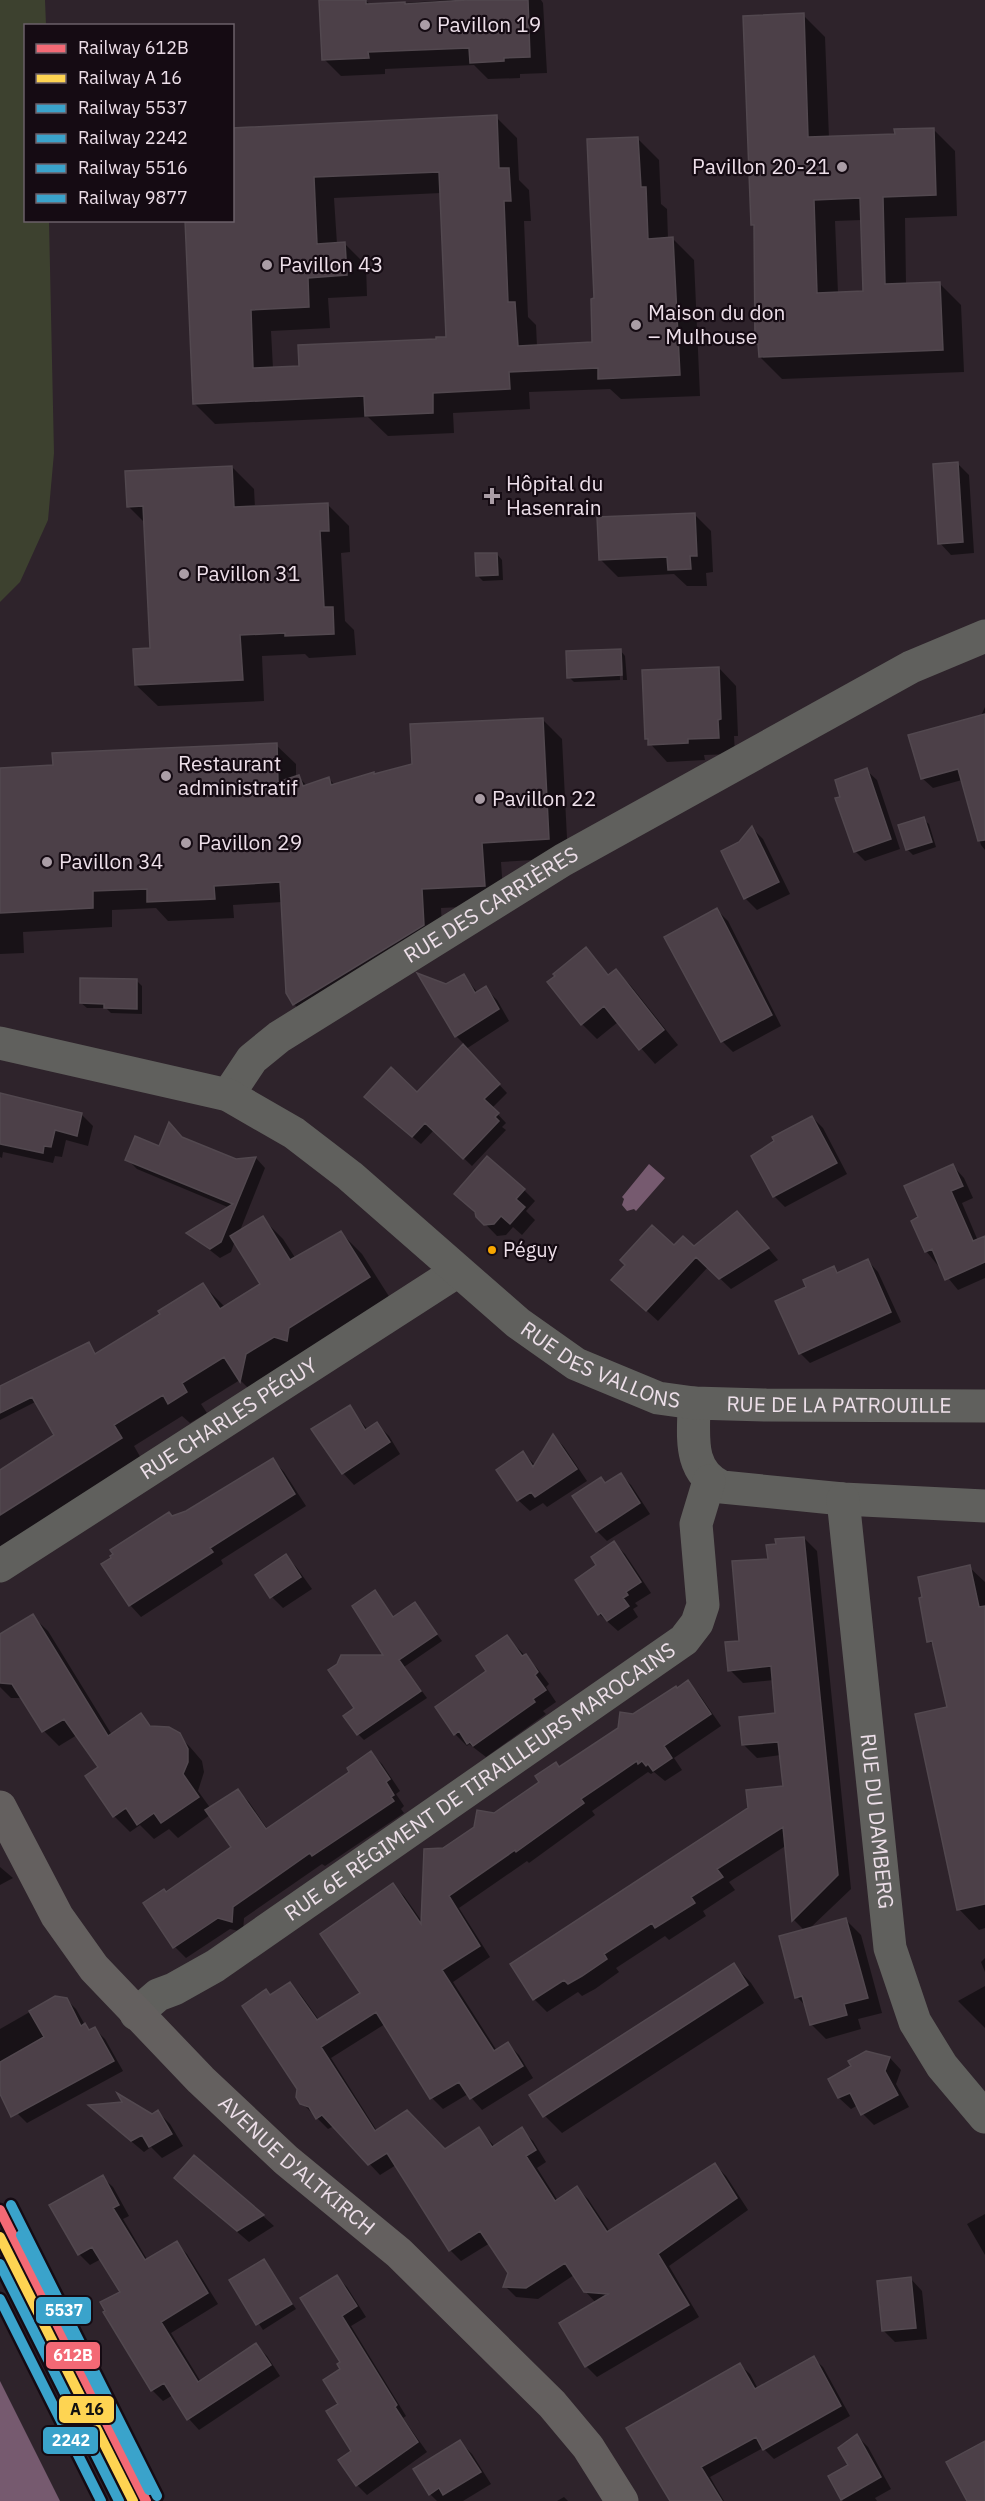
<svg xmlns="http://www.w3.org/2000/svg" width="985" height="2501" font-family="'IBM Plex Sans',sans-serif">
<rect width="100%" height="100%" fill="#2e232b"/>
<!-- green -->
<path fill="#3d412f" d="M0 0H45L46 25 26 26V220L49 221 54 453 48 520 20 582 0 602Z"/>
<!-- water -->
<path fill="#765a6f" d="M649 1164 665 1178 636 1211 634 1209 627 1211 622 1205 624 1199 622 1197Z
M0 2381 60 2501H0Z"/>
<!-- shadow -->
<path fill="#0007" fill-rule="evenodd" d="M332 0H365L371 5 450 0H541L543 3 547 73 520 74V78L488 79 474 65 385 69V74L341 76 324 59Z
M803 15 825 37 829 138 897 136 933 129 955 151 957 216 905 218 906 284 939 283 961 305 964 372 782 379 760 357 759 346 757 343 755 228 752 225ZM862 220 864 292 838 293 835 221Z
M496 117 517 138 519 180 529 190 531 221H524L528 317 536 325 537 346 594 344 596 300 638 139 659 160 661 204 667 209 668 239H673L694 260 700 396 621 399 610 389 529 392 530 409 453 413 454 433 388 436 368 417 215 424 194 403 232 220V129ZM441 193 448 338 300 367 273 369 271 331 330 328 328 298 367 296 366 265 345 244H337L334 198Z
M957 463 969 475 974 553 951 555 940 543Z
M232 467 254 489 255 508 327 504 349 526 350 552 341 553 345 621 354 630 356 655 309 658 305 654 262 656 264 701 158 706 136 685 152 650 146 524 128 506Z
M694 514 711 531 713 572 706 573 707 586H687L674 574 618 577 600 559Z
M497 554 502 560 503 580 483 581 477 575Z
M620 650 625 656 627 680H623L622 654H619L620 680 574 682 569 677Z
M719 668 736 686 738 736H734L735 754 704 755 705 760 667 762 646 739Z
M985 707V850L981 845 962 780 933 788 922 778 981 716Z
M542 719 562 739 568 858 501 862 504 905 441 908 443 944 313 1024 294 1004 282 902 233 905 234 918 168 921 156 908 112 910V927L23 932 24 953 0 954V816L276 745 296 764V778L299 777 307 786 329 779 335 785 414 765Z
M866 770 877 780 900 849 865 861 855 851 842 798Z
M923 819 929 824 936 847 913 855 907 849Z
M752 828 763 839 790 894 757 910 745 898 740 843Z
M717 910 728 921 781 1026 733 1052 722 1041 666 937Z
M586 949 610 976 616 971 631 986 678 1045 655 1064 618 1022 597 1039 582 1024Z
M463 975 478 993 485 988 497 1000 509 1021 466 1049 507 1093 492 1108 506 1123 502 1127 506 1130 472 1166 434 1130 421 1144 374 1105 417 1094 464 1044 456 1036 447 985Z
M137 981 142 986V1014L111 1013 106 1008H87L81 1003Z
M0 1094 82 1115 93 1126 88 1146 66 1140 62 1157 55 1156 53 1163 3 1152 2 1158 0 1157Z
M812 1117 823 1128 847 1174 785 1207 774 1196Z
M183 1139 236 1161 256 1158 265 1168 239 1233 262 1218 283 1239 296 1259 341 1233 362 1254 390 1298 261 1401 240 1380 201 1404 207 1413 190 1423 182 1416 134 1446 142 1460 0 1549V1471L56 1436 115 1343 203 1285 225 1307 262 1284 235 1241 231 1252 220 1258 189 1234 230 1208 137 1169 127 1159Z
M953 1166 964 1178 973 1198 962 1203 978 1241 985 1238V1278L958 1290 926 1251 920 1218Z
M524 1190 535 1201 526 1211 535 1220 522 1235 513 1227 506 1235 497 1236 468 1206Z
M748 1224 778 1260 731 1289 708 1267 658 1321 624 1290 627 1265 674 1247 694 1248Z
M868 1261 878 1272 901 1322 810 1363 800 1353 834 1268 839 1274Z
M80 1379 0 1420V1388Z
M349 1407 368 1430 377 1424 389 1436 400 1454 354 1485 343 1473Z
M554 1436 564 1447 587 1481 547 1507 543 1503 530 1511 518 1500 523 1453 536 1466Z
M273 1460 284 1472 306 1506 221 1560 223 1564 141 1617 130 1605 113 1558 172 1518 187 1512Z
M621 1475 631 1485 650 1514 607 1541 597 1531Z
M804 1538 817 1551 851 1889 809 1929 846 1920 861 1935 882 2013 858 2019 861 2029 826 2039 811 2024 807 2007 797 1997 805 1931 794 1920 787 1845 729 1882 735 1890 703 1911 706 1916 669 1940 665 1936 616 1968 619 1972 595 1989 582 1996 578 1992 547 2012 534 1999 784 1787 781 1755 757 1758 744 1745 777 1714 774 1680 743 1683 730 1670 769 1561Z
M614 1543 625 1554 651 1593 635 1603 638 1606 633 1609 638 1617 618 1631 599 1614V1565Z
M286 1556 297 1568 312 1589 283 1608 272 1597Z
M969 1567 985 1582V1928L979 1930 959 1909 949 1709 935 1647 929 1641Z
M374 1592 394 1618 414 1604 442 1641 404 1667 427 1698 364 1740 358 1734 356 1709 338 1665 386 1656Z
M32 1616 48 1631 112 1735 141 1715 153 1728 174 1731 190 1747 202 1761 204 1772 198 1791 211 1809 238 1791 249 1802 268 1830 351 1772 371 1753 382 1764 400 1791 396 1794 404 1806 401 1809 404 1813 325 1866 322 1864 244 1918 243 1932 230 1929 186 1958 175 1947 145 1904 166 1893 233 1847 210 1815 178 1838 169 1829 154 1839 140 1825 130 1832 114 1816 100 1768 77 1735 59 1746 44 1731 23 1698H11L0 1687V1635Z
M507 1637 537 1668 549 1684 546 1687 556 1702 543 1711 546 1714 486 1757 469 1744 467 1746 455 1734 437 1707 488 1671Z
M688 1682 699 1694 721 1726 674 1758 682 1770 665 1781 654 1772 651 1774 648 1772 592 1811 595 1815 529 1863 527 1861 459 1908 490 1957 453 1982 497 2051 508 2044 519 2055 533 2078 482 2110 468 2094 443 2109 432 2098 385 2024 331 2058 377 2131 445 2151 479 2129 495 2147 521 2129 533 2141 546 2162 537 2168 558 2201 577 2188 588 2199 610 2232 715 2165 726 2176 748 2210 669 2266 699 2317 597 2377 586 2366 596 2303 585 2291 574 2275 538 2299 516 2297 505 2286 510 2273 490 2243 461 2261 450 2250 396 2165 380 2175 334 2126 328 2129 302 2103 271 1996 290 1983 301 1995 319 2020 362 1993 393 1885 404 1896 423 1923 444 1849 619 1729 634 1716Z
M0 1867 13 1878 0 1885Z
M985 1958V1972L981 1962Z
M734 1965 751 1983 764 2003 562 2133 545 2116Z
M985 1986V2028L958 2001Z
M56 1997 66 1999 76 2009 85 2025 91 2031 95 2029 105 2039 123 2071 27 2123 17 2113 0 2082V2029Z
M866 2053 890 2058 901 2070 896 2084 909 2107 874 2125 863 2114 858 2105 851 2109 839 2098 830 2079 853 2067Z
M158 2112 170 2124 183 2146 162 2158 151 2147 144 2152 102 2117 152 2116Z
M194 2157 263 2216 274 2226 249 2242 187 2189Z
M102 2177 113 2187 129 2216 123 2219 148 2261 176 2243 187 2254 218 2304 171 2333 201 2382 256 2345 267 2356 280 2376 199 2430 189 2419 173 2395 163 2401 152 2390 105 2313 122 2293 101 2259 90 2265 79 2254 51 2206Z
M985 2214V2255L967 2224Z
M264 2261 296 2309 263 2330 231 2281Z
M337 2277 347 2287 366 2317 351 2326 406 2416 403 2418 427 2452 367 2495 357 2485 353 2452 340 2404 342 2369Z
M911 2279 922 2291 927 2339 895 2342 883 2330Z
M813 2358 823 2367 850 2416 774 2459 763 2448 710 2477 724 2501H672L740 2365 750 2374 758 2389Z
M857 2436 868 2447 891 2489 875 2498 877 2501H843L830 2477 850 2466Z
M460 2442 472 2454 491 2484 463 2501H437L430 2494Z
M564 2497 568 2501H557Z"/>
<!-- building -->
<path fill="#4c4048" stroke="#52484f" stroke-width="1.5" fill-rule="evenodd" d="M319 0H366V4L405 2V4L467 0H528L530 57 504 58V61L470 63 469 48 368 52 369 58 322 60Z
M804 13 808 137 895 134 894 129 934 128 936 195 883 197 885 284 940 282 943 350 759 357 758 344H755L754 225H751L743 16ZM860 198 863 291 817 293 814 200Z
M497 115 499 168H509L511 201H504L508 302H515L518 346 592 342 591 299 594 298 587 139 638 137 641 187H646L648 239 673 237 680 375 598 379V368L509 372 510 389 433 393V413L365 416 364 396 193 404 185 220H232V128ZM439 172 446 337H436V339L298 345 299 366 253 368 251 310 309 307 308 278 347 275 345 242 317 244 314 177Z
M958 462 963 542 938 544 933 464Z
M232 466 234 507 328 503 329 531H320L324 607H333L334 634 285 636V633L240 635 243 680 135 685 133 649 150 648 143 506 127 507 125 471Z
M695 513 697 556H690L691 569 668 570 667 557 599 560 597 517Z
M475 553H497L498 575 476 576Z
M621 649 622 675 567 678 566 651Z
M719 667 721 719 718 720 719 738 688 739V743L648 745V739H645L642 670Z
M985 714V840L978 841 958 769 921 779 908 735Z
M543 718 549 839 482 843 485 886 422 889 424 925 293 1005 286 993 280 882 214 886 215 899 147 902V889L93 891V908L0 913V768L53 765 52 753 277 743 278 782 299 775 303 786 329 777 331 785 374 772V774L412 764 410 724Z
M867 768 891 839 854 852 835 798 840 797 835 780Z
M924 817 932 842 906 850 898 825Z
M752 826 779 882 744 899 721 851 739 842Z
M717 908 772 1015 721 1042 664 937Z
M586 947 608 975 616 969 664 1030 639 1050 604 1006 581 1025 547 982 555 976 553 974Z
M417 973 446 984 464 974 475 993 486 986 499 1009 455 1037Z
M80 978 137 979V1009L104 1008V1004L80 1003Z
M463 1044 500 1084 484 1099 499 1113 495 1117 499 1121 463 1159 425 1123 412 1137 364 1097 391 1067 417 1092Z
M0 1093 82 1113 77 1136 55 1130 51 1147 44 1146 43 1153 0 1144Z
M812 1116 837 1163 773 1197 751 1156 774 1141 772 1137Z
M169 1122 182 1137 236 1159 256 1157 221 1242 210 1249 186 1233 233 1204 125 1160 135 1136 159 1146Z
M487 1156 525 1189 516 1199 525 1207 510 1224 501 1216 494 1224 484 1225 476 1217 475 1212 454 1194Z
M953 1164 963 1186 951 1191 973 1241 985 1236V1262L945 1280 932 1249 925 1252 911 1221 918 1217 904 1186Z
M737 1211 769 1248 719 1279 696 1257 646 1311 611 1280 625 1265 620 1260 652 1225 674 1245 683 1236 694 1246Z
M263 1216 290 1260 341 1231 370 1277 289 1328 287 1341 274 1337 246 1354 240 1382 224 1357 182 1383 187 1392 168 1404 163 1395 114 1425 122 1438 0 1515V1470L54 1435 32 1397 0 1413V1386L89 1342 95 1354 160 1314 158 1311 203 1283 220 1309 260 1284 230 1236Z
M868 1259 891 1312 799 1354 775 1301 806 1287 803 1280 834 1266 837 1273Z
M350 1405 365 1430 377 1422 390 1442 342 1474 311 1429Z
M553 1434 577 1469 535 1497 531 1492 517 1501 496 1470 523 1451 533 1467Z
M273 1458 295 1494 210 1548 213 1552 129 1606 101 1564 111 1558 110 1556 113 1554 110 1550 169 1512 172 1516 186 1511Z
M621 1473 640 1503 596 1532 572 1496 601 1477 605 1483Z
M804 1537 838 1875 792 1921 783 1827 717 1869 723 1877 691 1897 695 1903 655 1928 652 1923 604 1954 607 1959 582 1976 568 1984 564 1980 533 2000 510 1964 748 1808 746 1790 783 1786 778 1742 742 1745 739 1717 775 1713 771 1666 728 1671 725 1642 739 1641 732 1561 768 1559 766 1545 776 1544 775 1539Z
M614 1541 641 1582 626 1592 628 1595 623 1598 629 1606 607 1621 601 1613 598 1615 575 1580 596 1565 591 1557Z
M286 1554 301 1577 270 1598 255 1575Z
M970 1565 979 1607 985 1606V1904L957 1910 915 1714 947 1707 932 1641 927 1642 919 1598 922 1597 918 1577Z
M375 1590 393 1617 415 1602 437 1634 399 1660 421 1691 357 1735 343 1716 354 1708 328 1670 337 1664 341 1655H383L352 1606Z
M33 1614 108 1736 141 1713 150 1726 169 1727 180 1733 188 1749V1762L183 1774 199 1797 161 1823 154 1813 137 1825 126 1808 113 1817 85 1776 98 1767 64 1719 42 1732 12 1684 0 1683V1634Z
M507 1635 522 1656 526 1654 538 1672 535 1675 546 1690 533 1699 535 1702 473 1746 470 1742 467 1744 459 1731 454 1735 435 1707 486 1671 476 1656Z
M688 1680 711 1714 664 1746 672 1758 653 1771 648 1764 646 1766 642 1761 638 1764 637 1761 581 1799 584 1803 516 1852 515 1850 449 1896 480 1946 442 1970 494 2051 508 2042 523 2066 470 2099 459 2082 430 2099 376 2012 321 2047 375 2131 407 2110 445 2149 479 2127 492 2147 522 2127 536 2150 526 2156 555 2201 577 2186 607 2232 715 2163 737 2198 658 2254 689 2305 585 2367 559 2323 608 2294 584 2292 565 2263 526 2288 503 2287 508 2273 480 2231 449 2251 387 2153 368 2165 322 2115 316 2119 309 2107 300 2104 296 2097 297 2089 242 2006 266 1989 270 1995 290 1982 317 2020 360 1993 320 1934 393 1883 421 1924 424 1849 443 1848 474 1827 477 1810 494 1813 539 1782 535 1776 556 1762 559 1767 618 1728 620 1712 633 1714 676 1686 677 1688Z
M371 1751 390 1779 386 1782 394 1795 391 1797 394 1801 312 1856 310 1853 233 1907 232 1922 218 1918 173 1948 143 1903 164 1889 166 1892 231 1847 205 1810 238 1789 266 1829 349 1772 347 1768Z
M846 1918 868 1998 844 2004 847 2015 810 2025 802 1996 795 1998 779 1936Z
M734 1963 748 1985 543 2117 529 2095Z
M55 1996 67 1998 81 2026 85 2023 89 2030 95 2027 114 2061 11 2117 0 2094V2062L44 2037 29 2011Z
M866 2051 890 2057 885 2071 898 2095 861 2115 850 2093 838 2098 828 2079 851 2066 848 2061Z
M117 2093 152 2114 158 2110 172 2134 149 2147 142 2135 131 2141 88 2105 122 2102Z
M194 2155 228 2184 264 2215 237 2231 196 2197 174 2178Z
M103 2175 119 2205 113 2208 145 2260 177 2241 208 2293 161 2322 198 2382 256 2343 271 2365 187 2420 164 2383 151 2391 103 2312 105 2311 100 2302 120 2292 92 2247 78 2255 49 2205Z
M264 2259 292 2304 256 2325 229 2280Z
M337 2275 357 2306 342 2316 397 2405 395 2407 418 2442 356 2486 338 2460 351 2451 326 2411 338 2404 323 2380 340 2369 337 2364 340 2362 300 2298Z
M911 2277 916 2328 882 2331 877 2281Z
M814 2356 841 2406 763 2450 756 2437 701 2467 722 2501H670L626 2428 740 2363 755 2389Z
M857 2434 881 2477 841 2500 828 2476 848 2465 838 2448Z
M460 2440 481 2472 443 2495 439 2488 429 2495 413 2469Z
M985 2441V2501H967L946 2462Z"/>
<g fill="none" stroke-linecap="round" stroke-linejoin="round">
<!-- minor -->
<g stroke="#60605d" stroke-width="33">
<path id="s1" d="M228 1095 252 1059 279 1037 563 860 911 667 985 636"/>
<path d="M694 1403C694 1435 687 1471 722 1487L843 1499 985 1506"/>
<path id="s2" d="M843 1499 890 1948 915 2022 942 2066 985 2117"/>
<path id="s3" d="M0 1566 458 1271"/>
<path id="s4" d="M136 2014 158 1995 174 1989 215 1966 684 1640 697 1623 703 1605 696 1524 709 1481"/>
</g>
<!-- tertiary -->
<path stroke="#60605d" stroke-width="33" id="s5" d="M0 1043 228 1095 294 1133 350 1176 518 1323 576 1364 658 1398 694 1403 766 1405 985 1406"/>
<!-- primary -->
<path stroke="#64605f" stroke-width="33" id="s6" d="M0 1807 57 1916 94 1968 201 2080 286 2160 399 2253 552 2404 588 2447 622 2501"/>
<!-- rail-1 casing -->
<g stroke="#150b13" stroke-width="15">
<path id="rail-1" d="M0 2210 146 2501"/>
</g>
<!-- rail-2 casing -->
<g stroke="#150b13" stroke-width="15">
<path id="rail-2" d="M0 2237 133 2501"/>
</g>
<!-- rail-3 casing -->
<g stroke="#150b13" stroke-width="15">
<path id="rail-3" d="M11 2205 157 2496"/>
</g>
<!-- rail-4 casing -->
<g stroke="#150b13" stroke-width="15">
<path id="rail-4" d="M0 2299 101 2501"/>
</g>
<!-- rail-5 casing -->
<g stroke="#150b13" stroke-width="15">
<path id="rail-5" d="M21 2235 149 2490"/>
</g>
<!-- rail-6 casing -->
<g stroke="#150b13" stroke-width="15">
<path id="rail-6" d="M0 2264 119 2501"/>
</g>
<!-- rail-1 -->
<use href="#rail-1" stroke="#f36975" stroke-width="10"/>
<!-- rail-2 -->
<use href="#rail-2" stroke="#fed452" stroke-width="10"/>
<!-- rail-3 -->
<use href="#rail-3" stroke="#3aa3cb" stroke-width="10"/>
<!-- rail-4 -->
<use href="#rail-4" stroke="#3aa3cb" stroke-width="10"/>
<!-- rail-5 -->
<use href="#rail-5" stroke="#3aa3cb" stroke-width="10"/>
<!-- rail-6 -->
<use href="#rail-6" stroke="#3aa3cb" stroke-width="10"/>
</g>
<!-- markers -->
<g fill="#aa9da6" stroke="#150b13" stroke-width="2">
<circle cx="425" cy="25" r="6"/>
<circle cx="842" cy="167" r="6"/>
<circle cx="267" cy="265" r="6"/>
<circle cx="636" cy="325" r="6"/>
<path d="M489 487h6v6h6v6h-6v6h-6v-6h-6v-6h6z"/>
<circle cx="184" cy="574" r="6"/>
<circle cx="166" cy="776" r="6"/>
<circle cx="480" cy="799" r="6"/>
<circle cx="186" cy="843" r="6"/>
<circle cx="47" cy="862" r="6"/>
</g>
<circle fill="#f7a600" stroke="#150b13" stroke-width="2" cx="492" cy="1250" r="5"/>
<g text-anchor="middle" stroke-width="4.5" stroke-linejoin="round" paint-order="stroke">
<!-- bus labels -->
<g font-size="20" fill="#eddfe9" stroke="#150b13" text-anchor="start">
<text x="503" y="1257">Péguy</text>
</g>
<!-- poi labels -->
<g font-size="21" fill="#eddfe9" stroke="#150b13" text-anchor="start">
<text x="437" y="32">Pavillon 19</text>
<text x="830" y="174" text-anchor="end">Pavillon 20-21</text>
<text x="279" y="272">Pavillon 43</text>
<text x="648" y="320">Maison du don<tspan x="648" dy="24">– Mulhouse</tspan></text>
<text x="506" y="491">Hôpital du<tspan x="506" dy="24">Hasenrain</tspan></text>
<text x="196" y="581">Pavillon 31</text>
<text x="178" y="771">Restaurant<tspan x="178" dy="24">administratif</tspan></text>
<text x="492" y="806">Pavillon 22</text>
<text x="198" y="850">Pavillon 29</text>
<text x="59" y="869">Pavillon 34</text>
</g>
<!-- street labels -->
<g font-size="21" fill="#eddfe9" stroke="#150b13">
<text dy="7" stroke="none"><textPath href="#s1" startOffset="328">RUE DES CARRIÈRES</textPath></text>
<text dy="7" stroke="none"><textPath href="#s5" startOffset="698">RUE DES VALLONS</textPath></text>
<text dy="7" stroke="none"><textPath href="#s5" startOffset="945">RUE DE LA PATROUILLE</textPath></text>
<text dy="7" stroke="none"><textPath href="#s3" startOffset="272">RUE CHARLES PÉGUY</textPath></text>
<text dy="7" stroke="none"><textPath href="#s4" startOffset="416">RUE 6E RÉGIMENT DE TIRAILLEURS MAROCAINS</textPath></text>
<text dy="7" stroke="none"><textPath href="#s2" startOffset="324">RUE DU DAMBERG</textPath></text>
<text dy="7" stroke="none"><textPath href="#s6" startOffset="470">AVENUE D'ALTKIRCH</textPath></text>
</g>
</g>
<g stroke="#150b13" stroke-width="2">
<rect x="35" y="2296" width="57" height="29" rx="6" fill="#3aa3cb"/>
<rect x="45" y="2341" width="56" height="29" rx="6" fill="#f36975"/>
<rect x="58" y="2395" width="57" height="29" rx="6" fill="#fed452"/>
<rect x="42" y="2426" width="57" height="29" rx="6" fill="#3aa3cb"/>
</g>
<g font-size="16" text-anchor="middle" font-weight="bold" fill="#fff">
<text x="64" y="2316">5537</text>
<text x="73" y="2361">612B</text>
<text x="71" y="2446">2242</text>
</g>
<g font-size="16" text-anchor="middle" font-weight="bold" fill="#111">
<text x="87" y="2415">A 16</text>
</g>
<!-- legend -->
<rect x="24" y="24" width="210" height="198" fill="#150b13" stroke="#6b6069" stroke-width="1.5"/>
<rect x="36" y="44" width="30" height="9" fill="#f36975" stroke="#6b6069" stroke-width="1.5"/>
<text x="78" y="54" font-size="18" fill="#eddfe9">Railway 612B</text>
<rect x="36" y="74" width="30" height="9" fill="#fed452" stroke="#6b6069" stroke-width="1.5"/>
<text x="78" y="84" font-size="18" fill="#eddfe9">Railway A 16</text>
<rect x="36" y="104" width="30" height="9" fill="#3aa3cb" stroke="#6b6069" stroke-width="1.5"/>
<text x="78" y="114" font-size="18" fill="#eddfe9">Railway 5537</text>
<rect x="36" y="134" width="30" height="9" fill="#3aa3cb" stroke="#6b6069" stroke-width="1.5"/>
<text x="78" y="144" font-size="18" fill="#eddfe9">Railway 2242</text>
<rect x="36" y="164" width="30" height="9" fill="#3aa3cb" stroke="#6b6069" stroke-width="1.5"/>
<text x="78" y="174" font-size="18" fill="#eddfe9">Railway 5516</text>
<rect x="36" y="194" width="30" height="9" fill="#3aa3cb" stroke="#6b6069" stroke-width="1.5"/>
<text x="78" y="204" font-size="18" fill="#eddfe9">Railway 9877</text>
</svg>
